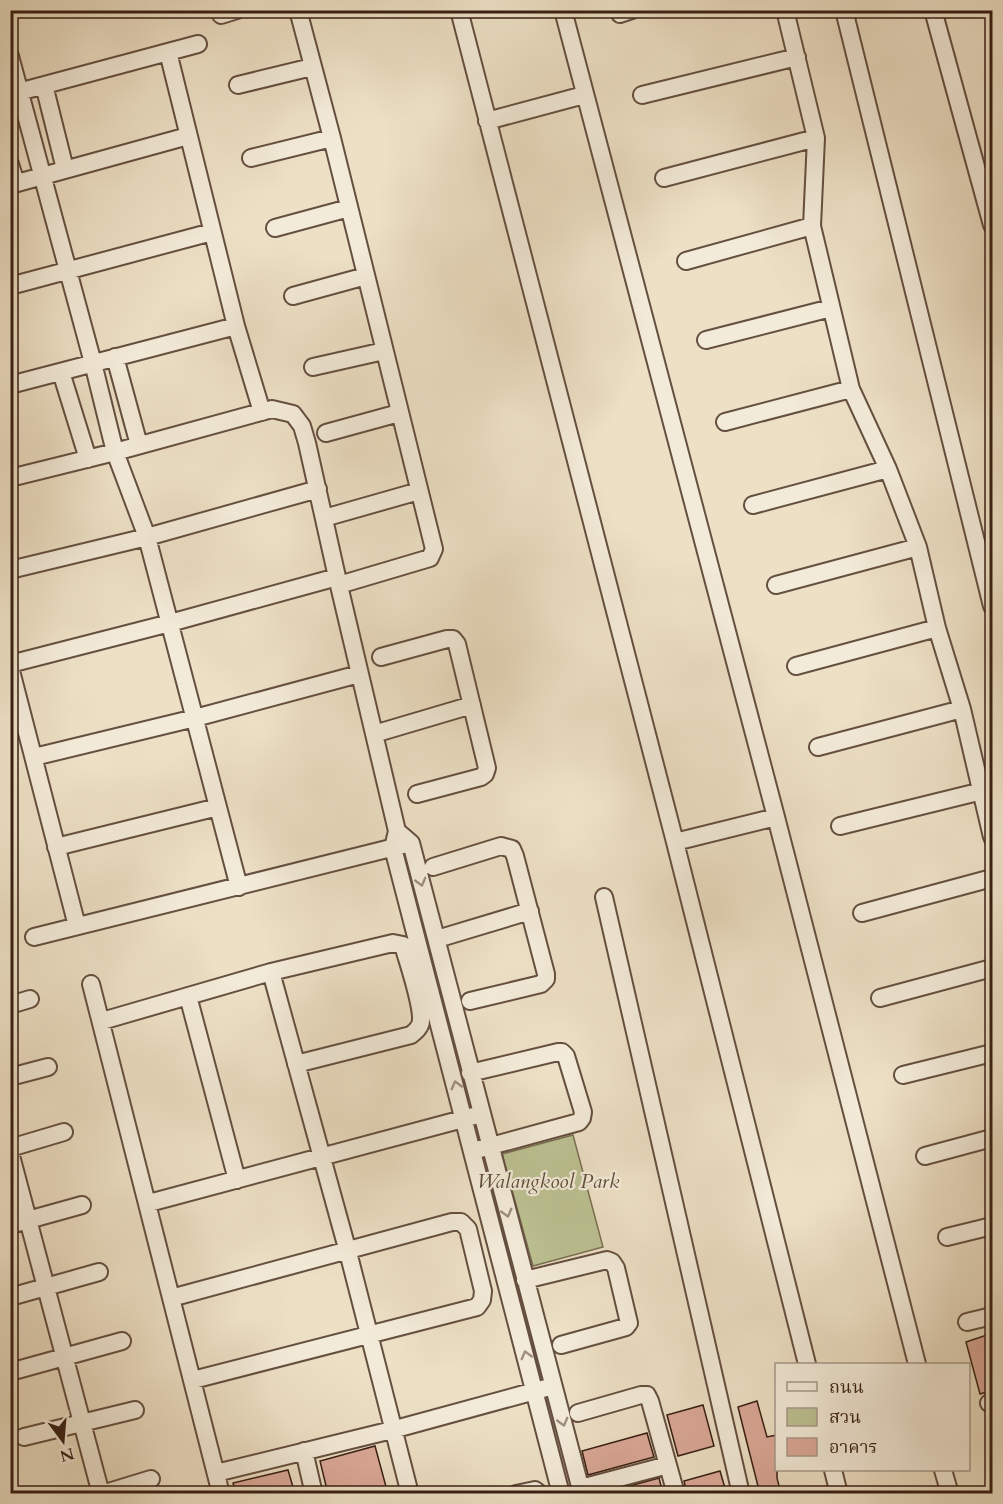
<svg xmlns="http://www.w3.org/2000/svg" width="1003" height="1504" font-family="Cardo,'Noto Serif Thai',serif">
<rect width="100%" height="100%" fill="#ede0c5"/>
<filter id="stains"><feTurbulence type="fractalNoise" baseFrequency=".00333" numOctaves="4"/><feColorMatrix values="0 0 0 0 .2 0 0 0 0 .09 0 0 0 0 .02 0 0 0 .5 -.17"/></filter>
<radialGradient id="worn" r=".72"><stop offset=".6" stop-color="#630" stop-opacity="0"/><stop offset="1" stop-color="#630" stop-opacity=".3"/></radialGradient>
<!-- green -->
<path fill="#bcc192" stroke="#7a7053" stroke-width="1.5" d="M573 1135 603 1247 533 1266 502 1154Z"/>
<!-- building -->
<path fill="#daa897" stroke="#381f14" stroke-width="1.5" d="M987 1335 993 1352V1390L980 1394 966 1342Z
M757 1401 767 1437 777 1435V1478L781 1494H760L747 1443 738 1407Z
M703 1405 714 1446 678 1456 667 1415Z
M647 1433 654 1457 588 1475 582 1451Z
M375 1446 388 1494H328L320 1461Z
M288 1470 295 1494H236L233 1483Z
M720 1471 725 1488 706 1494H687L684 1481Z
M659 1478 663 1494H611V1491Z"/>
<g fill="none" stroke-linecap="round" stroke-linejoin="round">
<!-- minor casing -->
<g stroke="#654f40" stroke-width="20">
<path id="minor" d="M298 10 332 138 434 549 430 558 339 585
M459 10 675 842 807 1364
M563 10 776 817 917 1364
M785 10 816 138 812 226 851 389 888 469 918 547 937 628 962 709 992 837
M844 10 992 606
M933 10 992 225
M620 14 632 10
M221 15 237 10
M168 52 236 326 262 412
M10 56 93 363 115 452 147 537 239 887
M44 85 65 169
M238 85 312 67
M11 94 198 44
M642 95 797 57
M487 121 584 95
M251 158 332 138
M10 164 16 183
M664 178 816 138
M10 185 188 136
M275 228 349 208
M686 261 812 226
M10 286 212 232
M293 296 366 276
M706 340 831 308
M115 357 139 445
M313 367 384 351
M61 372 88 459
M10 385 236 326
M725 422 851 389
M326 433 399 413
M10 478 115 452 272 409 293 414 302 426 307 443 337 577 397 831 393 848 561 1494
M753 505 888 469
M324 518 419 491
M10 570 147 537 318 489
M776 585 918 547
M381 657 447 639H453L457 644 487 768 485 774 481 777 417 794
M10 664 170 623 337 577
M796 666 937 628
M10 667 77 926
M374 734 472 705
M818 747 962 709
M34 757 195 718 359 674
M840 826 982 791
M397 831 411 843 582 1494
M675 842 776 817
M56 847 218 807
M433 867 501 846 512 849 515 856 546 974V979L541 984 470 1001
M604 897 741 1494
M862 913 992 878
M34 937 403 845
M437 939 530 911
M271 972 348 1252 410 1494
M91 984 221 1494
M188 996 237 1180
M880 998 992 968
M10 1005 30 999
M102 1021 271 972 393 943 403 945C408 963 422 1003 421 1020 421 1027 416 1031 411 1035L296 1064
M470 1073 558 1052H562L566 1056 583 1112 582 1118 579 1122 480 1149
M903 1075 992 1053
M10 1077 48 1067
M10 1148 64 1132
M10 1152 101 1494
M925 1156 992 1138
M149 1203 474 1116
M10 1225 82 1205
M947 1237 992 1226
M525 1280 607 1260 612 1262 616 1268 629 1323 626 1327 561 1345
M10 1297 99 1272
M171 1298 452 1222H461L468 1229 483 1291 482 1300 477 1307 193 1380
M967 1322 992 1316
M10 1372 122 1341
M989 1403 992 1402
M578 1413 641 1395H647L650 1401 676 1494
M24 1437 135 1410
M304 1451 314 1494
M833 1470 839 1494
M943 1470 950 1494
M216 1473 392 1430 546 1388
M581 1488 668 1465
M102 1494 151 1479
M516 1494 535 1490 540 1494"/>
</g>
<!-- minor -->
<use href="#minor" stroke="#f3ebd9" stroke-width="16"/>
</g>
<!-- one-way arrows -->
<defs><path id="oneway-chevron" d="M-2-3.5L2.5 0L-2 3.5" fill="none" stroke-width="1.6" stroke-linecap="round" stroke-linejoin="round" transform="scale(1.5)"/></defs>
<g stroke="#9f8f80">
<use href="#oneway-chevron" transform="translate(421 882) rotate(75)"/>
<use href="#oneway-chevron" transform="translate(456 1085) rotate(-105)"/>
<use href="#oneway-chevron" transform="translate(507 1213) rotate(75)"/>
<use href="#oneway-chevron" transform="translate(526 1355) rotate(-105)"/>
<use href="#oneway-chevron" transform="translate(563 1422) rotate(75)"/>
</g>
<g text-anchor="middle" stroke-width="4.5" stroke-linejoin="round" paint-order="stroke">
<!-- park labels -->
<g font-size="21" font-style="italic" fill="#60503a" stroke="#f3ebd9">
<text x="548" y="1188">Walangkool Park</text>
</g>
</g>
<!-- margin -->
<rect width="1003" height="1504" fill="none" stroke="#ede0c5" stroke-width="36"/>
<rect x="12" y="12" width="979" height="1480" fill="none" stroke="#381f14" stroke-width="3"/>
<rect x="18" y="18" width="967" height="1468" fill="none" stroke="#381f14" stroke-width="1.5"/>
<!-- legend -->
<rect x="775" y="1363" width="195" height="108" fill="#f3ebd9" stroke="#a8998a" stroke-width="1.5"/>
<rect x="787" y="1382" width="30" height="9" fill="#f3ebd9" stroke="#a8998a" stroke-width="1.5"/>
<text x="829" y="1393" font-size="18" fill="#381f14">ถนน</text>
<rect x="787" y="1408" width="30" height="18" fill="#bcc192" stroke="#a8998a" stroke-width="1.5"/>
<text x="829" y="1423" font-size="18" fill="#381f14">สวน</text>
<rect x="787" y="1438" width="30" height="18" fill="#daa897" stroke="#a8998a" stroke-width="1.5"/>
<text x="829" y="1453" font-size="18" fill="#381f14">อาคาร</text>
<!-- north arrow -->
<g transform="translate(63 1441) rotate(164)" stroke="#f3ebd9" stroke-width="4.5" paint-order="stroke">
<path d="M0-4.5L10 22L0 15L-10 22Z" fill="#381f14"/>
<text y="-9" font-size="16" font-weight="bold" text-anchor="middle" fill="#381f14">N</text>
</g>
<rect width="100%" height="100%" filter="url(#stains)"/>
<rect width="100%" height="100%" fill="url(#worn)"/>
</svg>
